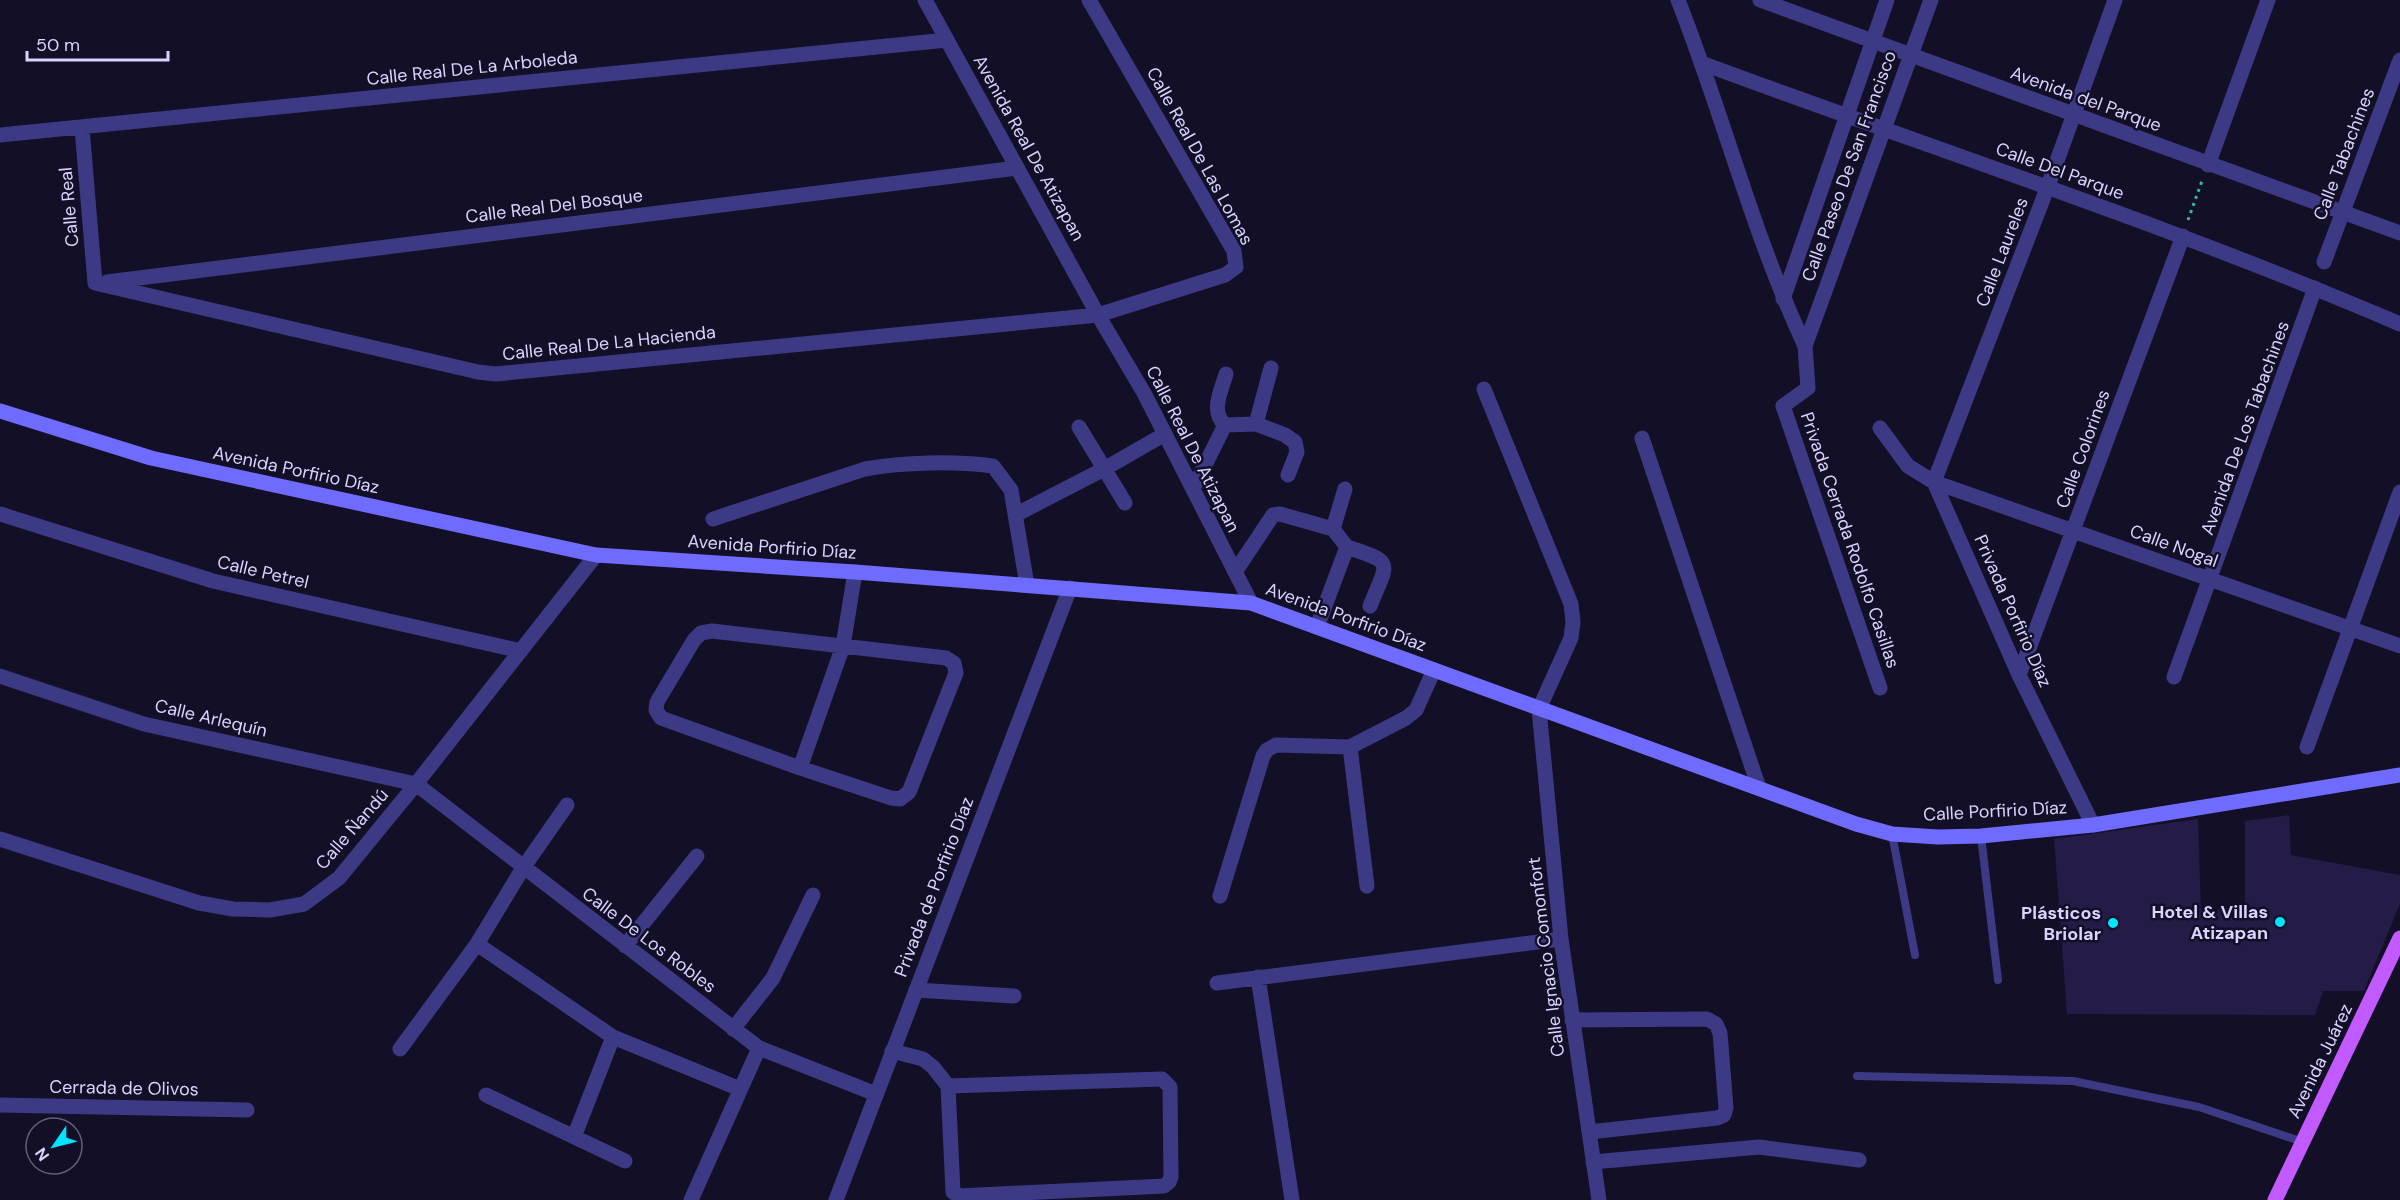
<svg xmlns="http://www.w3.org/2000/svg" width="2400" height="1200" font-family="'DM Sans',sans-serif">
<rect width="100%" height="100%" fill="#130f26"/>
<!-- building -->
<path fill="#241b47" d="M2289 815 2291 855 2400 875V904L2364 991H2323L2315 1015 2067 1014 2054 839 2198 819 2201 911 2245 907V821Z"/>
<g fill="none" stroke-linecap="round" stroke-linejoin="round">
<!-- path -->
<path stroke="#2fb8b0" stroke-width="3" stroke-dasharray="3 4.5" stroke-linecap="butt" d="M2188 220 2203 178"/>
<!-- service -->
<path stroke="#3d3a85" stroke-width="8" d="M1892 834 1915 955
M1981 836 1998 980
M1857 1076 2073 1081 2199 1107 2303 1142"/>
<!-- minor -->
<path stroke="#3d3a85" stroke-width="15" d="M2115 0 2048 186 1934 482 2400 646
M82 128 95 283
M0 135 947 40
M2208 165 2268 0
M2324 262 2400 60
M107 282 1017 168
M95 283 478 372 496 374 1098 315
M1805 346 1808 388 1783 406 1880 688
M1484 389 1571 604 1573 622 1571 638 1539 709
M1256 424 1285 435 1295 442 1297 452 1288 475
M1225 425 1256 424 1271 368
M1079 427 1125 503
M1880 428 1908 466 1934 482 2019 675 2093 825
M1642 438 1759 788
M1193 489 1225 425C1210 411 1221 392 1226 374
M0 514 213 581 521 651
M1017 514 1104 469 1165 434
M713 519 865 469C904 462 953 461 993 466L1011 490 1027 585
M1333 529 1345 489
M1347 547C1396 563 1388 561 1370 606
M1235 572 1273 515 1280 514 1333 529 1347 547 1317 627
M712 631 946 658 954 663 956 673 909 792 900 799 891 798 800 768 661 718 656 710 657 702 694 640 701 633Z
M2019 675 2183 236
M0 676 144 724 416 784 759 1048 876 1094
M2174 677 2315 288
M2307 747 2400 492
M800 768 843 646 855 572
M0 839 199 903 233 909 270 910 304 904 339 878 416 784 596 555
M1367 886 1350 747 1406 718 1416 710 1434 670
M1220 896 1263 756 1267 750 1276 745 1350 747
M477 944 613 1037 740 1089
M625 946 697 856
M1258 977 1292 1200
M1217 983 1561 939
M916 990 1014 996
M1572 1020 1707 1019 1716 1024 1720 1033 1726 1108 1724 1115 1717 1118 1589 1132
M733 1029 773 978 813 895
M400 1049 477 944 523 868 567 805
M892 1051 923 1059 933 1067 948 1086 953 1192 959 1196 1164 1186 1169 1182 1171 1177 1170 1087 1162 1079 948 1086
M486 1095 625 1161
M0 1105 247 1110
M574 1137 613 1037
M1593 1162 1759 1147 1859 1160
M691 1200 759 1048"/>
<!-- tertiary -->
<path stroke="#3d3a85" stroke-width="15" d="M925 0 1098 315 1144 393 1251 603
M1089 0 1234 251 1236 267 1225 275 1098 315
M1678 0C1723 114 1753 235 1805 346
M1760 0 2400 233
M1704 64C1936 150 2172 226 2400 324
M1783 299 1887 0
M1805 346 1931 0
M1539 709 1561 939 1599 1200
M836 1200 1070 588"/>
<!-- secondary -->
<path stroke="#6f6bff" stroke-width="15" d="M0 411 151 458 596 555 855 572 1251 603 1856 824 1892 834 1938 837 1981 836 2093 825 2400 775"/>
<!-- primary -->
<path stroke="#c25bff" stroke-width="15" d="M2275 1200 2400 938"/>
</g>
<!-- markers -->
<g fill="#00e5ff" stroke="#130f26" stroke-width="2">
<circle cx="2280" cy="922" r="6"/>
<circle cx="2113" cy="923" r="6"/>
</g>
<g text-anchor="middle" stroke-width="5" stroke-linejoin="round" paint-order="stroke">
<!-- street labels -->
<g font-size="18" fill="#d9d4ff" stroke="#130f26">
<text transform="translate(472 68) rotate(-6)" y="6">Calle Real De La Arboleda</text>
<text transform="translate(2086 99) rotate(20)" y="6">Avenida del Parque</text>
<text transform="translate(1029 148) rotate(61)" y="6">Avenida Real De Atizapan</text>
<text transform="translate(2344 154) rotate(-69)" y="6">Calle Tabachines</text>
<text transform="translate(1200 156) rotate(61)" y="6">Calle Real De Las Lomas</text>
<text transform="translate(1849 166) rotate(-70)" y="6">Calle Paseo De San Francisco</text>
<text transform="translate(2060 171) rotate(20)" y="6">Calle Del Parque</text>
<text transform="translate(554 206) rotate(-7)" y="6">Calle Real Del Bosque</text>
<text transform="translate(69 207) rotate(-95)" y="6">Calle Real</text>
<text transform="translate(2002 252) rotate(-69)" y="6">Calle Laureles</text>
<text transform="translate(609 343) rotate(-6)" y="6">Calle Real De La Hacienda</text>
<text transform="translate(2245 428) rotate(-70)" y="6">Avenida De Los Tabachines</text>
<text transform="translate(1193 449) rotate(63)" y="6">Calle Real De Atizapan</text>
<text transform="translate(2083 449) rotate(-70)" y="6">Calle Colorines</text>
<text transform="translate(296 470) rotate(12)" y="6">Avenida Porfirio Díaz</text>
<text transform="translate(1850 540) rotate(71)" y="6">Privada Cerrada Rodolfo Casillas</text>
<text transform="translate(2174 546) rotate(20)" y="6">Calle Nogal</text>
<text transform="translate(772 547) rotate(4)" y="6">Avenida Porfirio Díaz</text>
<text transform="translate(263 572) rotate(13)" y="6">Calle Petrel</text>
<text transform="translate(2013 611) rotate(66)" y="6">Privada Porfirio Díaz</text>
<text transform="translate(1346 617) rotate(20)" y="6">Avenida Porfirio Díaz</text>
<text transform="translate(211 718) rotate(13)" y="6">Calle Arlequín</text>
<text transform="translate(1995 811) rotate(-3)" y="6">Calle Porfirio Díaz</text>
<text transform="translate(352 829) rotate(-49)" y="6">Calle Ñandú</text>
<text transform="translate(934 887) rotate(-69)" y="6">Privada de Porfirio Díaz</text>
<text transform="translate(649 940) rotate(37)" y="6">Calle De Los Robles</text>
<text transform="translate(1546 957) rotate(-97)" y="6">Calle Ignacio Comonfort</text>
<text transform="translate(2320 1061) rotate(-64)" y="6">Avenida Juárez</text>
<text transform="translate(124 1088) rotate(1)" y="6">Cerrada de Olivos</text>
</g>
<!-- poi labels -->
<g font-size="18" font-weight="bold" fill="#d9d4ff" stroke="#130f26" text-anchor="end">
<text x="2268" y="918">Hotel &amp; Villas<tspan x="2268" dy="21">Atizapan</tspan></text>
<text x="2101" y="919">Plásticos<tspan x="2101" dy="21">Briolar</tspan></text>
</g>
</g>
<!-- north arrow -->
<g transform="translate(54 1146) rotate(235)"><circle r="28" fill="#130f26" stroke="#625e7d" stroke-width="1.5"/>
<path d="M0-4.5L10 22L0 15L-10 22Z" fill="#00e5ff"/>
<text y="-9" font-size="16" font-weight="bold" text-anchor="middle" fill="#d9d4ff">N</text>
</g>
<!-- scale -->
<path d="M27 51v9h141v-9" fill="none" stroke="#d9d4ff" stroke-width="3"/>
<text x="36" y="51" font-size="18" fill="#d9d4ff" stroke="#130f26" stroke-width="4.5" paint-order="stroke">50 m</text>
</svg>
